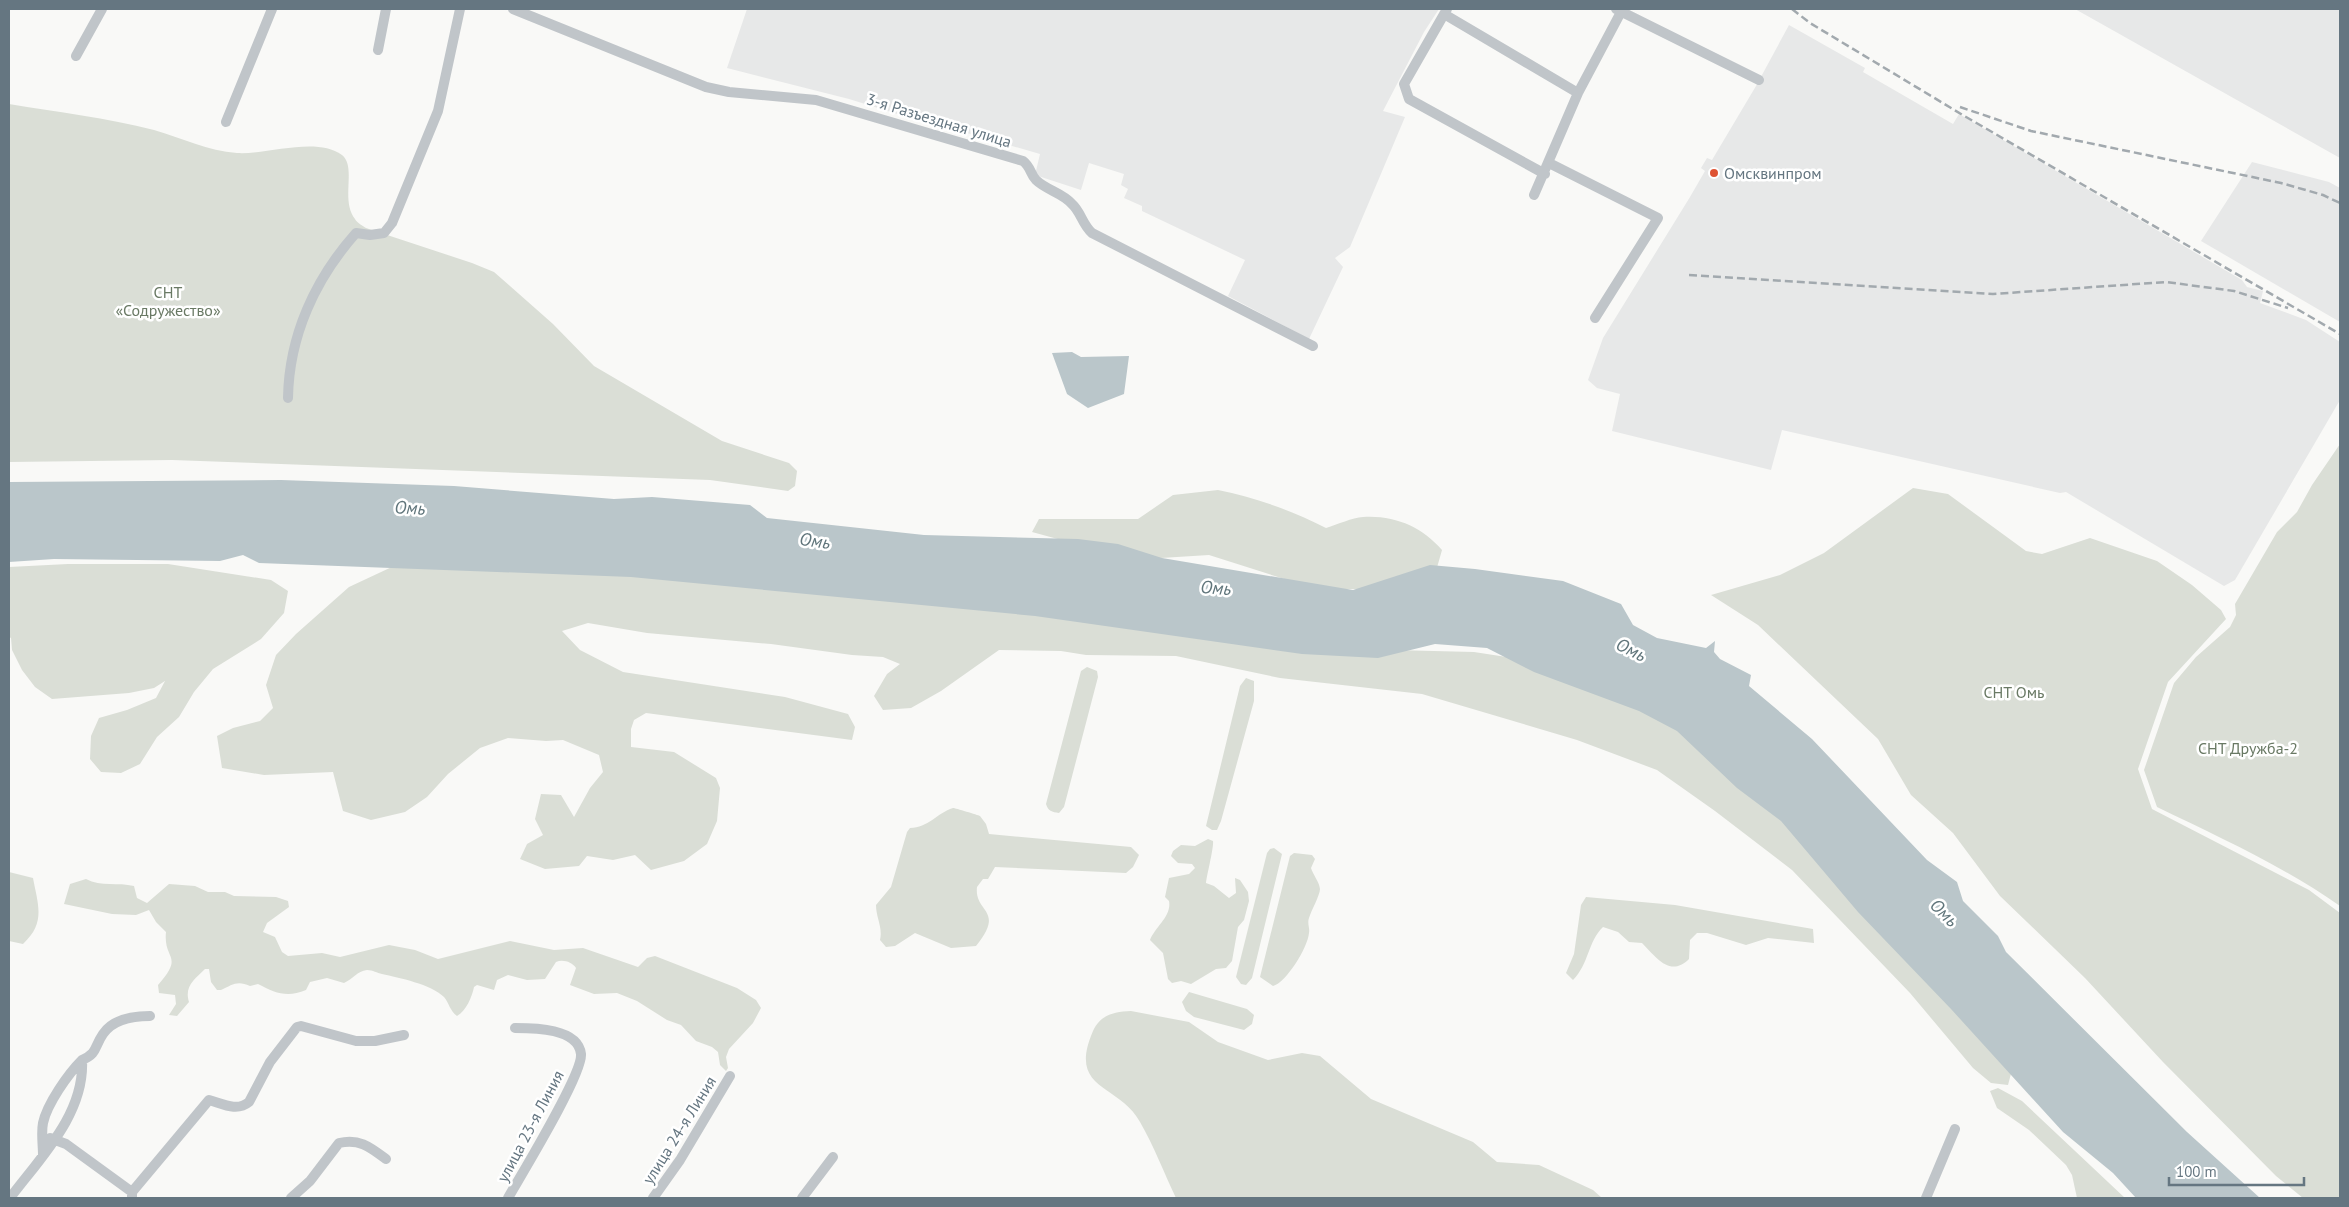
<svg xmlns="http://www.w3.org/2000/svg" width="2349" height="1207" font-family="'PT Sans',sans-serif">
<rect width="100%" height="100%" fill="#f9f9f7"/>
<!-- built -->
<path fill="#e7e8e8" d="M747 9H1439L1424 32 1383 111 1405 117 1350 247 1335 258 1343 267 1309 339 1228 296 1245 260 1142 211V206L1124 198 1128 189 1121 185 1124 174 1089 163 1081 190 1035 175 1040 154 950 128 949 130 849 99 727 68Z
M2075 9H2340V158Z
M1789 25 1865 68 1863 72 1953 124 1959 114 2242 280 2247 287 2263 291 2260 303 2306 320 2340 342V400L2235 580 2224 586 2066 492 2060 493 1782 430 1771 470 1612 431 1620 394 1597 388 1588 380 1603 338 1690 197 1705 171 1701 168 1707 158 1712 160 1756 86Z
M2252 162 2329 182 2340 188V322L2201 241Z"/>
<!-- green -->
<path fill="#daded6" d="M9 104C57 112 107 118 154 130 182 138 208 151 237 153 267 155 316 136 342 155 357 167 340 200 355 219 357 223 363 226 366 228L472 263 494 272 553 324 594 366 722 441 789 463 797 471 795 486 788 491 710 480 172 460 9 462Z
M2340 444V906C2283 866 2219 837 2157 807L2144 770 2174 683 2196 657 2230 627 2236 615 2235 604 2277 532 2297 512 2312 485Z
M1913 488 1948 494 2026 551 2042 554 2090 538 2157 561 2192 585 2221 610 2226 619 2168 682 2138 769 2152 809 2309 890 2340 913V1198H2303L2276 1176 2163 1062 2085 978 2000 896 1953 833 1911 795 1878 739 1758 625 1711 595 1780 575 1824 553Z
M1218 490C1256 498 1291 510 1326 528 1338 524 1352 518 1363 517 1395 515 1422 527 1442 550L1436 571 1383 589H1316L1209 555 1145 559 1098 550 1032 532 1039 519H1138L1173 495Z
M467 555 1353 649 1474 652 1526 660 1672 722 1767 800 2013 1066 2008 1085 1991 1083 1973 1068 1910 993 1792 870 1715 811 1657 770 1577 740 1422 694 1280 678 1176 656 1086 655 1061 651 999 650 941 691 911 708 883 710 874 696 887 674 900 664 883 657 852 655 771 644 647 633 588 623 562 631 580 650 623 672 785 697 848 714 855 727 852 740 646 713 634 720 631 729V747L674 752 716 778 720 788 717 821 707 844 684 861 651 870 635 855 613 860 587 856 579 866 545 869 520 859 527 844 543 835 535 819 541 794 561 795 574 817 590 788 603 772 599 755 563 740 546 741 508 738 480 748 448 774 427 797 405 812 371 820 343 811 333 772 264 775 222 768 217 736 233 728 260 721 273 708 266 685 276 655 296 634 349 587 411 558Z
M68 564H168L271 580 288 591 284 613 261 639 213 669 194 692 179 717 157 737 140 764 121 773 101 772 90 759 91 736 99 718 127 710 156 698 165 681 154 688 129 693 52 699 35 687 22 670 12 650 11 638 9 637V567Z
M1087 667 1097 671 1098 677 1064 807 1059 813C1052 812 1048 811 1046 804L1081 671Z
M1246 678 1254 681V701L1221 821 1217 830H1212L1206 826 1240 686Z
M953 808C955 808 978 815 980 816L986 824 989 834 1131 847 1139 855 1133 867 1126 873 995 867 988 879H983L977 887C974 913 1006 909 976 946L951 948 915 933 895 946 886 947 880 940C883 927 876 918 876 905L891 887 907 832 910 828C928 828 937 813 953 808Z
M1208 839 1213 841C1214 847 1207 874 1206 883L1214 886 1229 898 1236 893 1235 878 1240 880 1248 892 1249 901 1244 920 1238 927 1232 961 1226 968 1216 969 1191 984 1181 981 1172 983 1168 979 1163 953 1150 940C1155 927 1172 916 1169 901L1165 897 1169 878 1189 874 1195 868 1192 864 1178 863 1171 856 1173 851 1181 845 1195 846Z
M1274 848 1282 854 1252 978 1246 985 1241 984 1236 977 1267 853 1270 849Z
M1294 853 1312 855 1315 859 1311 868C1313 875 1319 881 1320 889 1320 895 1311 911 1309 918 1307 923 1310 928 1309 933 1308 947 1286 983 1273 986L1260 977 1290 856Z
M9 872 33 878C38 905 46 923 23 944L9 941Z
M86 879C101 887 118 882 134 886L137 898 147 903 169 884 195 886 208 892H225L234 896 276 897 288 901 289 907 267 923 263 932 275 937 282 952 288 956 322 953 340 957 389 945 415 950 438 959 510 941 554 950 583 948 638 967 647 958 655 956 737 988 756 1000 761 1008 753 1023 729 1049 726 1057 728 1068 726 1071 720 1065 718 1052 712 1047 696 1041 681 1025 667 1020 637 1001 617 993 594 994 570 985 576 968C572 962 563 959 556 962L545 979 527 980 508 975 497 980 494 990 477 985 474 987C472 997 466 1011 457 1016 450 1011 449 1003 444 997 431 984 399 978 382 974 377 973 373 970 367 970 357 971 353 979 344 983L327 978 310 982 306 990C287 998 275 993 258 984L250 986C237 980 232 985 221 990H217L211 982 209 969H205C195 979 184 986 189 1002L177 1016 169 1015 176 1004 175 995 159 993 158 985C185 954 163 961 166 932L156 922 149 910 136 915 112 914 64 904 70 884Z
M1586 897 1675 905 1813 929 1814 943 1768 938 1746 945 1707 933H1697L1690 940 1689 959C1670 978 1656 957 1642 943L1629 942 1618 932 1603 927C1588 941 1589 964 1573 980L1566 973 1574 954 1581 905Z
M1189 992 1247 1009 1254 1015 1252 1024 1244 1030 1194 1017 1186 1011 1182 1002Z
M1131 1011 1189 1022 1218 1042 1268 1060 1302 1053 1320 1056 1371 1099 1473 1142 1497 1162 1539 1165 1593 1190 1602 1198H1176C1164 1173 1154 1146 1140 1122 1119 1083 1067 1091 1093 1031 1101 1014 1114 1012 1131 1011Z
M1998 1088 2022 1101 2125 1198H2077L2072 1175 2066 1165 2029 1130 1997 1108 1990 1091Z"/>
<!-- water -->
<path fill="#bac6ca" d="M1072 352 1081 357 1129 356 1124 394 1088 408 1067 394 1052 353Z
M281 480 454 486 614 499 652 497 750 505 767 518 924 535 1078 539 1118 544 1162 558 1353 590 1430 565 1475 569 1563 581 1621 604 1633 625 1657 638 1706 648 1715 641 1714 652 1720 659 1751 675 1749 686 1812 739 1927 860 1957 882 1963 901 1998 936 2006 952 2187 1132 2260 1198H2136L2113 1173 2063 1132 1951 1009 1858 912 1781 821 1737 788 1677 731 1639 711 1534 672 1487 648 1435 644 1378 658 1302 654 1035 616 631 577 259 563 243 555 220 561 54 559 9 562V482Z"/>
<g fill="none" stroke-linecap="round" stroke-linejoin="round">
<!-- minor -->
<path stroke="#c0c5c9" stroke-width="10" d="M513 9 706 87 729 92 816 100 1023 161C1031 167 1030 174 1036 180 1046 190 1063 193 1072 204 1081 212 1082 224 1092 233L1313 346
M1447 9 1404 84 1409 99 1545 174
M1616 9 1759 80
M1444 14 1578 93
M378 50 386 9
M76 56 102 9
M226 122 272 9
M1549 163 1658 218 1595 318
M1534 195 1578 93 1621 12
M288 398C289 336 315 279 356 233L370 235 384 233 392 223 438 111 460 9
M50 1138 66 1144 132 1192
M43 1155C43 1145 41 1133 43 1123 47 1104 68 1074 82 1060
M10 1198C40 1158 85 1114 82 1060 98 1053 94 1047 103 1034 113 1019 133 1016 150 1016
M132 1198V1192L209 1100C223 1104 237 1112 249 1102L270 1062 297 1027 301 1026 356 1041H375L404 1035
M291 1198 310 1181 339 1143C359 1138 370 1147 386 1159
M508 1198C521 1175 583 1074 581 1054 578 1028 534 1028 515 1028
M653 1198 680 1160 730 1076
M802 1198 833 1157
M1926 1198 1955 1129"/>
<!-- rail -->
<path stroke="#a2a9ae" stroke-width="2.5" stroke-dasharray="8 4" stroke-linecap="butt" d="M1792 9 1810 23 1961 114 2340 334
M1960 107 2031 131 2281 183 2323 195 2340 203
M1689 275 1993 294 2166 282 2234 291 2288 308"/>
</g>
<!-- markers -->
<circle fill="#de5333" stroke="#fff" stroke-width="2" cx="1714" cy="173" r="5"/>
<g text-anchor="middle" stroke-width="5" stroke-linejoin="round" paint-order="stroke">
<!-- street labels -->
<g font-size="16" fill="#657681" stroke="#fff">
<text transform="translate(939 120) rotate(17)" y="6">3-я Разъездная улица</text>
<text transform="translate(530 1126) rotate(-62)" y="6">улица 23-я Линия</text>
<text transform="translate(679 1130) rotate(-58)" y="6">улица 24-я Линия</text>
</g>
<!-- poi labels -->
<g font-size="16" fill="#657681" stroke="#fff" text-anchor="start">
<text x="1724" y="179">Омсквинпром</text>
</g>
<!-- park labels -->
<g font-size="16" fill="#697964" stroke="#fff">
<text x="168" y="298">СНТ<tspan x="168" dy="18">«Содружество»</tspan></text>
<text x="2014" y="698">СНТ Омь</text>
<text x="2248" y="754">СНТ Дружба-2</text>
</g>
<!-- water labels -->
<g font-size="18" font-style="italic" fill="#60757b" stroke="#fff">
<text transform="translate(410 508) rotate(3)" y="6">Омь</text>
<text transform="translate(815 541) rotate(8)" y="6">Омь</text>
<text transform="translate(1216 588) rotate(5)" y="6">Омь</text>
<text transform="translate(1631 650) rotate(26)" y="6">Омь</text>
<text transform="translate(1944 913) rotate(45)" y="6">Омь</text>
</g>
</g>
<!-- border -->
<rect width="2349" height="1207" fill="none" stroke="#657681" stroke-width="20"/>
<!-- scale -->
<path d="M2169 1177v8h135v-8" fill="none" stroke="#657681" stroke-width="2.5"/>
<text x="2176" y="1177" font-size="15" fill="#657681" stroke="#ffffff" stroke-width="4" paint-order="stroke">100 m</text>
</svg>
